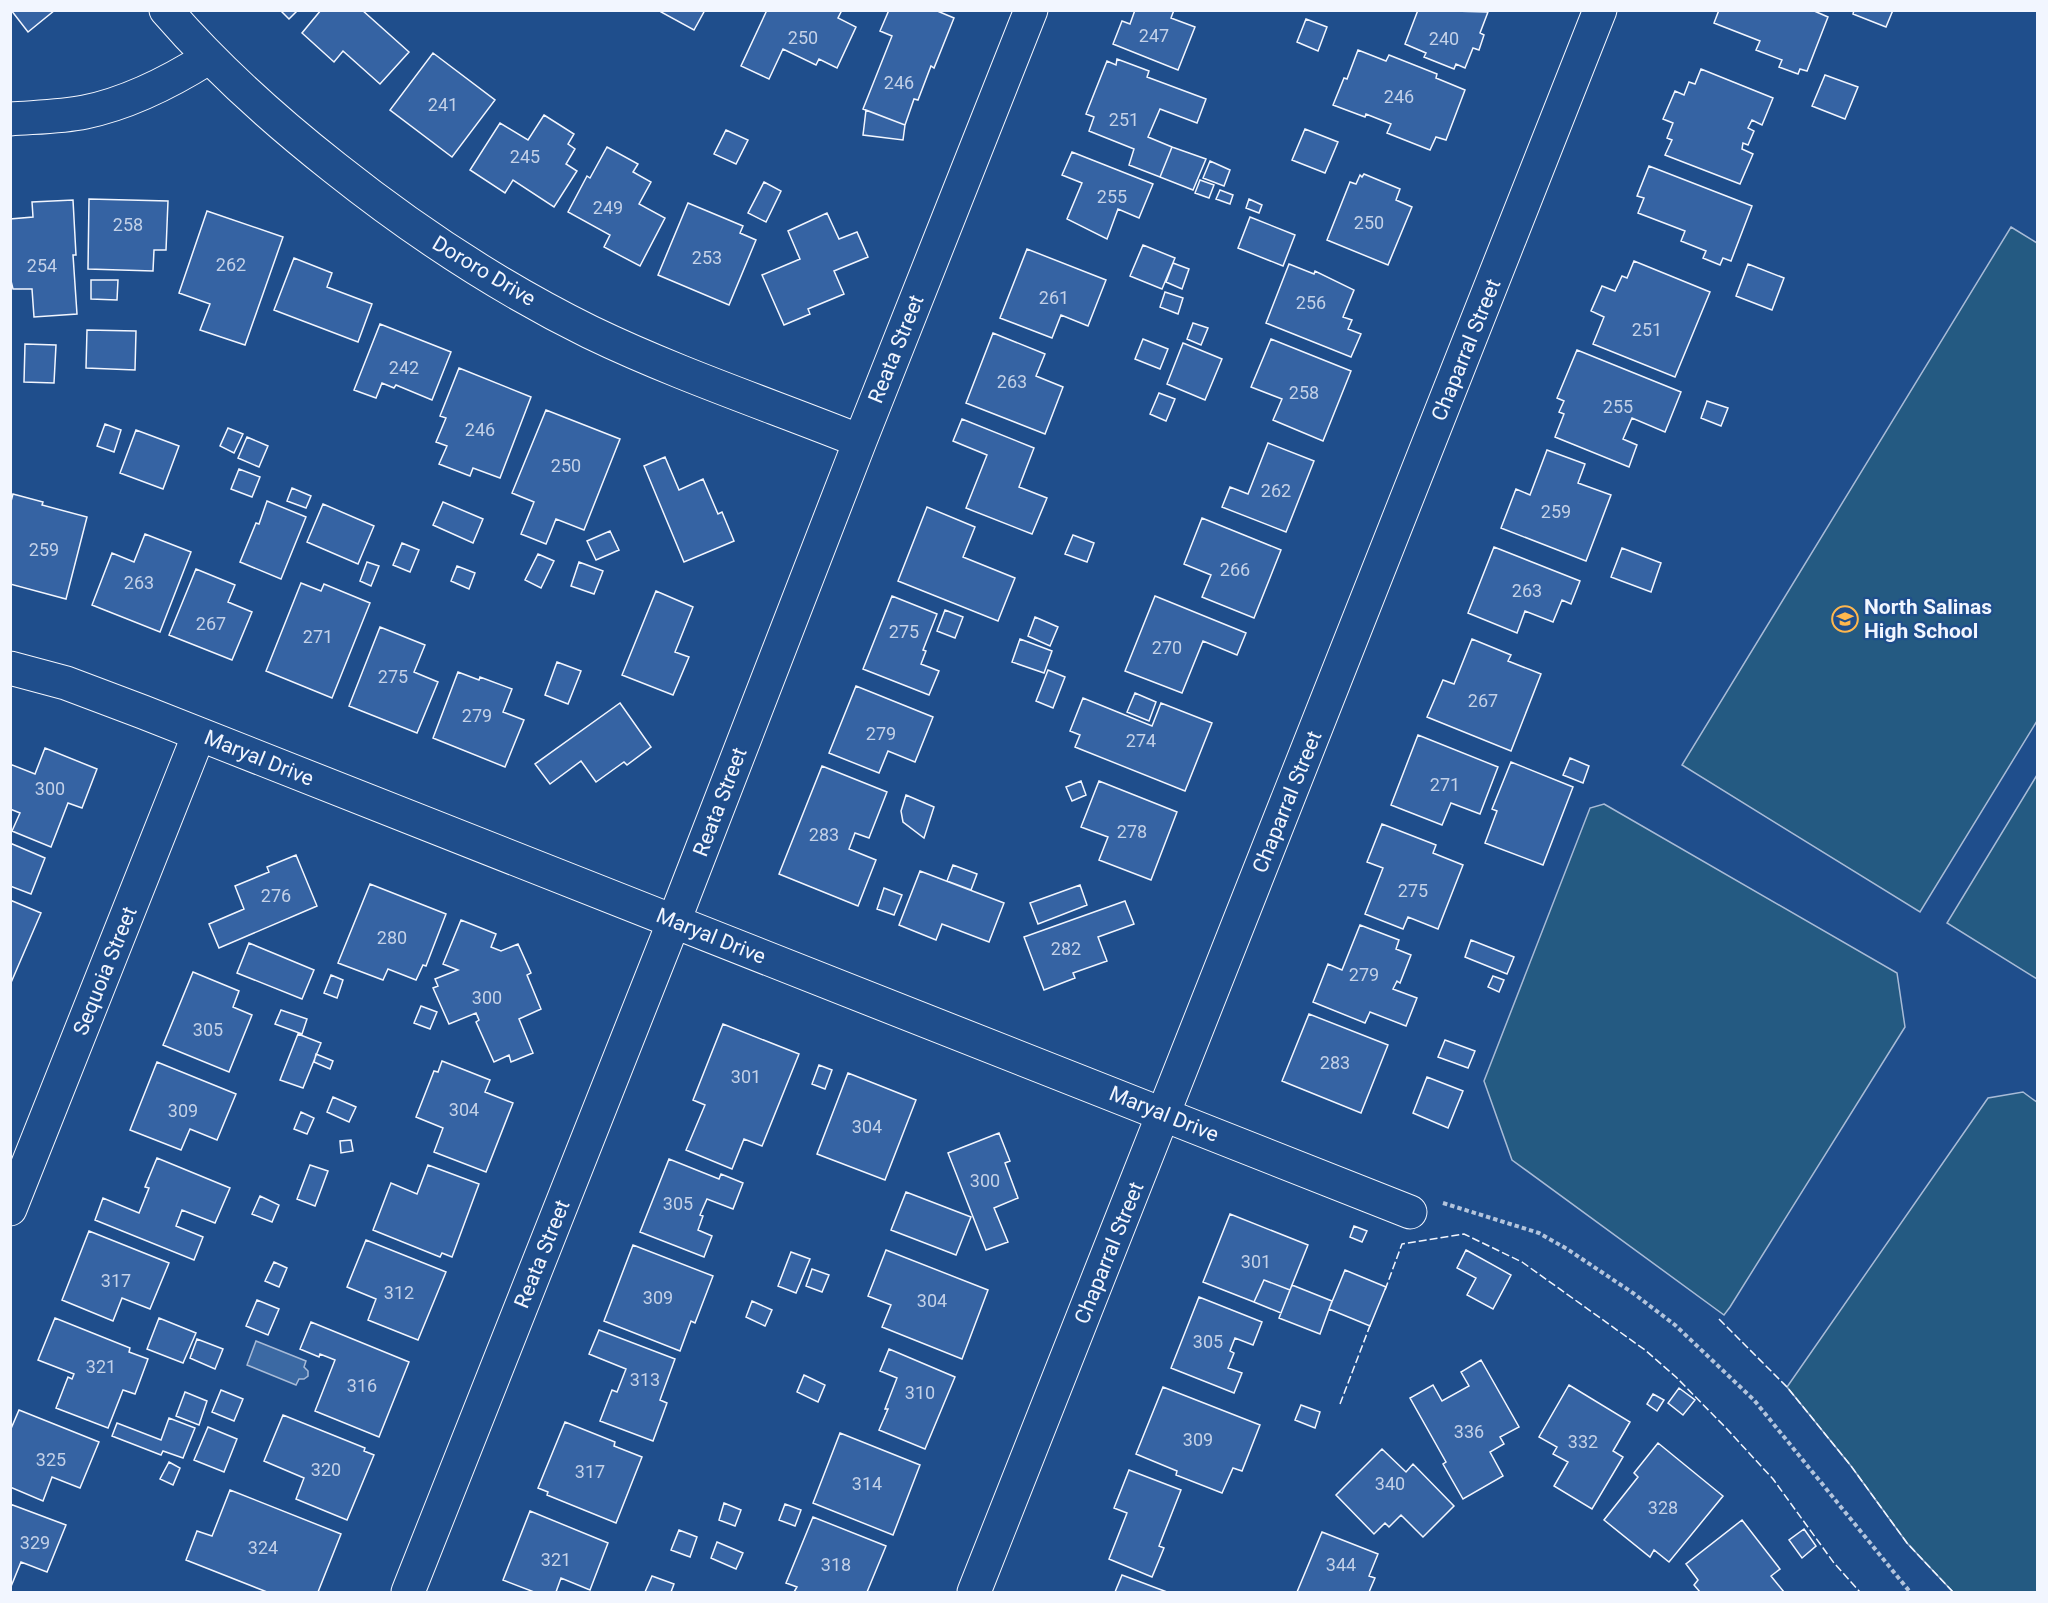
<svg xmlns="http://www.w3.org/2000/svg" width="2048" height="1603" font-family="Roboto,sans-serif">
<rect width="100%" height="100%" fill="#1f4e8c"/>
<!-- green -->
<path fill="#245a82" stroke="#a8bbd7" stroke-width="1.5" d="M2011 227 2037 243V721L1920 912 1682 765Z
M2037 775V979L1947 923Z
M1604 804 1897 973 1905 1027 1730 1307 1724 1315 1512 1160 1484 1081 1590 808Z
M2023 1092 2038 1103 2037 1592H1953L1907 1543 1851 1466 1787 1387 1988 1098Z"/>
<!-- water -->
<path fill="#3b69a3" stroke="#a8bbd7" stroke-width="1.5" d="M256 1341 306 1361 304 1367 308 1371V1376L304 1379H299L296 1385 247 1365Z"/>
<!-- building -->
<path fill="#3563a3" stroke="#f2f6ff" stroke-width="1.5" d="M11 10H55L28 32Z
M280 10H298L289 19Z
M321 10H362L409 52 380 84 343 51 334 62 302 33Z
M662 10H705L694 30 661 12Z
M767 10H842L838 18 856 27 837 68 819 59 816 65 783 49 769 79 741 66Z
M889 10H935L954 18 934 68 931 66 918 100 914 99 905 125 863 109 892 36 880 31Z
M1135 10H1174L1171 18 1195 27 1178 70 1113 44 1122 21 1130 24Z
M1418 10 1488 12 1480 33 1484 35 1479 50 1473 48 1465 68 1456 64 1454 69 1424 57 1426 53 1405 44Z
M1719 10H1812L1828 17 1807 71 1800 69 1798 74 1779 67 1782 60 1756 50 1760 41 1714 23Z
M1854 10H1893L1886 27 1853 14Z
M1306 19 1327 27 1318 51 1297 42Z
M1358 50 1386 61 1389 55 1437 74 1436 78 1465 90 1446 140 1436 137 1430 150 1387 133 1391 124 1366 114 1365 117 1333 105 1344 78 1347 79Z
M433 53 495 100 452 157 390 110Z
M1117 59 1149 71 1147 77 1206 99 1197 123 1160 109 1148 137 1172 147 1160 177 1129 165 1134 149 1089 131 1094 117 1086 114 1107 61 1116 65Z
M1701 69 1773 98 1762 125 1752 120 1748 128 1754 131 1748 145 1743 143 1742 149 1753 154 1740 184 1665 155 1672 140 1667 138 1673 123 1663 119 1675 91 1684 95 1689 82 1695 84Z
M1825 75 1858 87 1845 119 1812 106Z
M866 110 905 125 903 140 863 135Z
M544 115 574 134 568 144 575 149 566 164 577 171 554 207 513 180 505 193 470 170 500 123 528 140Z
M1305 129 1338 142 1325 173 1292 160Z
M726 130 748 140 736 164 714 154Z
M607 147 638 164 633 172 651 182 639 204 665 218 640 266 604 247 610 235 568 212 587 176 590 178Z
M1172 147 1206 159 1193 190 1160 177Z
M1072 152 1153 184 1139 218 1118 209 1107 239 1067 219 1082 183 1062 175Z
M1210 161 1230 170 1224 186 1203 178Z
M1649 166 1752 206 1731 261 1723 258 1720 265 1703 258 1706 251 1681 241 1685 231 1638 213 1644 198 1637 196Z
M1364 174 1400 189 1396 200 1412 207 1388 265 1327 240 1350 182 1356 184 1360 175 1362 177Z
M1200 180 1214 185 1209 198 1195 193Z
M764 182 781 191 766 222 748 213Z
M1220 190 1233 195 1230 204 1216 199Z
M89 199 168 201 166 250H154L153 271 88 269Z
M1249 199 1262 205 1259 213 1246 208Z
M73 200 76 255H73L77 314 34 317 32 289H13L10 277V219L33 217 32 202Z
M688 203 743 226 740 233 756 240 729 305 658 275Z
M207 211 283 237 245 345 200 330 210 304 179 293Z
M827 213 839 239 857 232 868 257 834 271 844 294 808 309 810 314 784 325 762 275 800 259 788 231Z
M1250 217 1295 235 1283 266 1238 248Z
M1143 245 1175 258 1162 289 1130 276Z
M1027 249 1106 280 1088 326 1061 315 1052 338 1000 318Z
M294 258 332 273 327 287 372 304 358 342 274 310Z
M1634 261 1710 292 1675 377 1593 344 1604 317 1591 311 1602 286 1615 291 1622 276 1627 278Z
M1173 263 1189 269 1182 289 1166 282Z
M1289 264 1314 274 1315 271 1354 290 1343 317 1352 320 1348 329 1361 334 1351 357 1266 323Z
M1748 264 1784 278 1772 310 1736 296Z
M91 280H118L117 300 91 299Z
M1165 292 1183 298 1178 314 1160 307Z
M1193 323 1208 328 1201 345 1187 339Z
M380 324 451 352 432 400 396 385 394 388 382 383 376 398 354 390Z
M87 330 136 331 135 370 86 368Z
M993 333 1045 354 1036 376 1063 387 1045 434 966 403Z
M1143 339 1168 349 1160 369 1135 359Z
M1271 339 1351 371 1323 441 1273 420 1282 399 1251 387Z
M1183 343 1222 359 1205 400 1167 384Z
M25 344 56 345 54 383 24 382Z
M1577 350 1681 392 1665 432 1632 418 1623 439 1637 445 1629 467 1555 437 1564 414 1559 412 1564 401 1557 398Z
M459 368 531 397 500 478 473 468 470 476 439 464 447 446 436 442 446 418 440 416Z
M1159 393 1175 399 1166 421 1150 414Z
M1707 401 1728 408 1721 426 1701 418Z
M546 410 620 439 584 530 556 519 546 544 521 534 534 502 512 493Z
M962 419 1034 448 1019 487 1047 498 1032 534 966 508 987 455 953 441Z
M105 424 121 430 114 452 97 446Z
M228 428 243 434 234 453 220 446Z
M136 430 179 446 163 489 120 473Z
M247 437 268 446 259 467 238 458Z
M1268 443 1314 461 1286 532 1222 507 1230 487 1248 494Z
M1547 450 1585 464 1578 483 1611 495 1586 561 1501 528 1516 489 1530 495Z
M665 457 679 490 703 479 718 514 722 512 734 541 684 562 644 466Z
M239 469 260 477 252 497 231 489Z
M292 488 311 496 306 508 287 501Z
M13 494 43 502 42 505 87 517 66 599 10 584V505Z
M267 501 306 517 281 579 240 562 256 523 259 524Z
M443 502 483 519 473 543 433 525Z
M323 504 374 526 358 564 307 542Z
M927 507 975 527 963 557 1015 578 998 621 898 581Z
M1202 518 1281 550 1254 618 1202 597 1211 575 1184 564Z
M610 531 619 550 596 560 587 541Z
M145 534 191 552 160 632 92 605 112 553 134 562Z
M1073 535 1094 543 1087 562 1065 554Z
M402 543 419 550 410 572 393 565Z
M1494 547 1580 581 1571 604 1562 600 1553 622 1525 611 1517 633 1468 613Z
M1622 548 1661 563 1651 592 1611 577Z
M538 554 554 561 541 588 525 580Z
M367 562 379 566 371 586 360 581Z
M579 562 603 571 594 594 571 586Z
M457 566 475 573 469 589 451 581Z
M196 569 235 585 228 602 252 612 232 660 169 635Z
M301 583 321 591 324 584 370 603 332 698 266 671Z
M656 591 693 607 675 652 689 657 673 695 622 675Z
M892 596 937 614 923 650 926 651 921 664 939 671 929 695 863 669Z
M1155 596 1246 633 1237 655 1203 641 1182 693 1125 671Z
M945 610 963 617 955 638 937 631Z
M1035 617 1058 627 1050 646 1028 636Z
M380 627 425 645 414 672 438 682 417 733 349 706Z
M1020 639 1052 651 1044 673 1012 662Z
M1472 639 1511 655 1508 661 1541 674 1511 751 1427 717 1443 680 1454 684Z
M557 662 581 671 568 704 545 695Z
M1048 670 1065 677 1053 708 1036 701Z
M458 672 479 680 480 677 512 689 503 712 524 720 505 767 433 738Z
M856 686 933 717 915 762 888 751 879 773 829 753Z
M1135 693 1156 702 1149 721 1127 712Z
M1083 698 1152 726 1161 703 1212 723 1185 791 1075 747 1080 735 1070 731Z
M620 703 651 747 627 765 624 762 596 782 581 761 550 784 535 764Z
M1418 735 1498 767 1480 814 1451 803 1442 825 1391 805Z
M45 748 97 769 82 808 68 803 51 847 12 831 20 813 10 809V764L35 774Z
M1570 758 1589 766 1583 783 1563 775Z
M1511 762 1573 787 1543 865 1485 843 1497 811 1492 809Z
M822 766 887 792 869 838 855 833 849 849 876 860 858 906 779 874Z
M1081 781 1086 795 1072 801 1066 787Z
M1099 781 1177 812 1151 880 1099 860 1108 837 1081 827Z
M906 795 934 807 924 838 903 822 901 811Z
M1382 824 1436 845 1433 853 1463 865 1438 929 1408 917 1403 929 1365 914 1383 868 1367 862Z
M10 843 45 858 31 894 10 886Z
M296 855 317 906 219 948 209 924 244 909 235 886 269 872 267 867Z
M953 865 977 874 971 890 947 881Z
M920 871 1004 903 989 942 942 924 936 940 899 925Z
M370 884 446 914 426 966 423 965 416 980 388 969 383 980 338 963Z
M1080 885 1087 905 1038 924 1030 903Z
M884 888 902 895 894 915 877 909Z
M10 900 41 913 10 985Z
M1125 901 1134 924 1098 937 1107 961 1073 973 1075 978 1044 990 1024 937Z
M461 920 496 934 491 947 501 951 518 944 531 973 527 975 541 1009 519 1019 533 1053 511 1062 509 1055 494 1062 476 1022 479 1020 476 1013 449 1024 433 988 438 986 435 979 458 970 443 964Z
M1360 925 1399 940 1396 949 1411 955 1400 983 1397 981 1393 989 1417 998 1406 1026 1370 1012 1365 1023 1313 1002 1328 964 1342 970Z
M1471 940 1514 957 1507 974 1465 957Z
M249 943 314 970 302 999 237 973Z
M193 972 239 991 233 1007 252 1015 229 1072 163 1045Z
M331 975 343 980 337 998 324 993Z
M1493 976 1504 980 1499 992 1488 987Z
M421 1006 437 1012 430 1029 414 1023Z
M281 1010 307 1019 302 1034 275 1024Z
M1309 1014 1388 1045 1361 1113 1282 1081Z
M723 1024 799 1054 762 1146 744 1139 732 1169 686 1150 705 1105 693 1100Z
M298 1034 321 1043 303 1088 280 1080Z
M1445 1040 1475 1051 1468 1068 1438 1057Z
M316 1054 333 1061 330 1069 314 1062Z
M442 1061 490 1080 485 1092 513 1103 486 1172 434 1152 443 1128 416 1117 434 1071 438 1072Z
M157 1062 236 1094 217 1140 190 1129 181 1150 130 1130Z
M819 1065 832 1070 825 1089 812 1084Z
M848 1073 916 1100 885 1180 817 1154Z
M1427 1077 1463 1091 1448 1128 1413 1113Z
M333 1097 356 1107 349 1122 327 1112Z
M301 1112 314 1118 307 1134 294 1129Z
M999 1133 1010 1161 1005 1163 1018 1198 994 1208 1008 1242 986 1250 948 1153Z
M351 1140 353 1151 341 1153 340 1141Z
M157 1158 230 1188 215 1223 182 1210 176 1226 203 1237 194 1260 95 1220 103 1198 139 1213 149 1188 145 1187Z
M669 1159 719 1179 721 1174 743 1183 733 1209 707 1199 700 1215 703 1216 698 1230 712 1236 704 1257 640 1232Z
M310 1165 328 1171 315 1206 297 1199Z
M428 1165 479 1184 452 1257 442 1253 440 1257 373 1230 391 1183 417 1194Z
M906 1192 971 1217 956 1255 891 1230Z
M260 1196 279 1205 272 1222 252 1214Z
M1230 1214 1308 1245 1290 1290 1264 1280 1254 1302 1203 1282Z
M1354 1226 1367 1231 1362 1242 1350 1237Z
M89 1231 169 1263 150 1309 122 1298 113 1321 62 1300Z
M366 1240 446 1272 418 1340 368 1320 376 1299 347 1287Z
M633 1245 713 1276 695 1323 691 1321 680 1351 604 1321Z
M886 1250 988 1290 962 1359 882 1327 891 1305 868 1296Z
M1466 1250 1511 1275 1493 1309 1467 1295 1476 1278 1457 1268Z
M791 1252 810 1259 796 1293 778 1286Z
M274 1262 287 1268 279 1287 265 1281Z
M812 1269 829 1275 822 1292 806 1286Z
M1345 1270 1386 1287 1370 1326 1329 1309Z
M1264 1280 1290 1290 1281 1313 1254 1302Z
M1292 1285 1332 1301 1320 1334 1279 1318Z
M1199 1297 1262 1322 1253 1345 1235 1338 1230 1351 1234 1353 1228 1368 1242 1373 1234 1393 1171 1368Z
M257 1300 279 1309 268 1335 246 1326Z
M752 1301 772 1310 765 1326 746 1317Z
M55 1318 130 1348 129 1352 148 1359 135 1394 123 1390 108 1428 56 1408 68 1377 72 1379 74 1374 38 1360Z
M159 1318 196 1333 183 1363 147 1349Z
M311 1322 409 1362 379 1437 315 1411 335 1360 320 1354 319 1357 300 1349Z
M599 1330 675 1359 660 1400 667 1403 653 1441 600 1421 612 1390 617 1392 626 1369 589 1354Z
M197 1339 223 1349 215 1369 190 1358Z
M889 1349 955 1377 925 1449 879 1430 888 1409H885L897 1378 880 1371Z
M1481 1360 1519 1427 1500 1437 1504 1444 1490 1452 1503 1476 1463 1499 1443 1464 1446 1462 1410 1398 1433 1385 1442 1401 1469 1386 1461 1372Z
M804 1375 825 1385 818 1402 797 1392Z
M1569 1385 1630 1422 1613 1451 1623 1457 1592 1509 1554 1486 1568 1462 1553 1454 1557 1447 1539 1437Z
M1163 1387 1260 1425 1242 1471 1233 1468 1222 1493 1176 1475 1177 1471 1136 1454Z
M1679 1388 1695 1400 1683 1415 1668 1403Z
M221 1390 243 1399 234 1421 212 1412Z
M185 1392 207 1401 199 1425 176 1416Z
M1653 1394 1664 1400 1657 1411 1647 1404Z
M1301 1405 1320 1412 1315 1428 1295 1420Z
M19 1410 99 1442 80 1488 52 1477 43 1501 10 1487V1431Z
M283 1415 365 1448 364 1451 374 1455 347 1520 296 1499 304 1478 264 1461Z
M169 1418 195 1428 183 1458 163 1451 161 1455 112 1436 117 1423 161 1440Z
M565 1422 615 1442 614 1446 642 1457 616 1523 547 1495 548 1492 538 1488Z
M208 1427 237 1439 224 1472 194 1460Z
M840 1433 920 1465 893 1535 813 1503Z
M1658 1443 1723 1496 1669 1562 1654 1550 1650 1557 1604 1520 1638 1477 1634 1473Z
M1382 1449 1406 1472 1413 1464 1454 1506 1423 1537 1401 1515 1389 1527 1385 1523 1374 1534 1336 1495Z
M169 1462 180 1468 173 1485 160 1479Z
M1129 1470 1181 1490 1159 1546 1164 1548 1152 1577 1109 1559 1127 1513 1114 1508Z
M230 1490 341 1534 318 1592H267L186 1560 197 1531 212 1536Z
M724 1503 741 1510 735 1526 719 1520Z
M10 1504 66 1525 47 1572 21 1562 10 1589Z
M785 1504 801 1510 795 1526 779 1520Z
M530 1511 608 1543 590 1590 561 1578 556 1592H534L503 1580Z
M813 1517 886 1546 867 1592H794L797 1587 786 1583Z
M1742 1520 1780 1569 1771 1576 1784 1592H1700L1694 1585 1698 1580 1686 1564Z
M1804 1529 1816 1546 1802 1558 1789 1540Z
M679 1530 697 1537 690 1557 671 1550Z
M1322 1532 1378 1554 1369 1576 1375 1578 1369 1592H1297Z
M717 1542 743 1553 736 1569 711 1558Z
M1122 1575 1167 1592H1115Z
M652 1576 674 1584 671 1592H645Z"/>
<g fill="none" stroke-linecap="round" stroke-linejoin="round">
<!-- street casing -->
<g stroke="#f2f6ff" stroke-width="35">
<path id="street" d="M166 10C217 69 274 120 335 168 414 231 499 287 590 332 677 374 770 405 860 441
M10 119C35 117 61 117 85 112 129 103 170 82 208 58
M10 668 66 683 143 712 1410 1212
M10 1209 199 734
M408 1592 674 921 860 441 1031 10"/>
</g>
<!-- secondary casing -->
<g stroke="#f2f6ff" stroke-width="35">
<path id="secondary" d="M974 1592 1600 10"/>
</g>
<!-- path -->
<path stroke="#b3c4dc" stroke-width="4" stroke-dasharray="4.5 3" stroke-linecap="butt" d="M1443 1203 1539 1233 1567 1249 1633 1293 1675 1325 1754 1400 1910 1592"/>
<!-- street -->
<use href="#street" stroke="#1f4e8c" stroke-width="33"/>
<!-- secondary -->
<use href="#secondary" stroke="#1f4e8c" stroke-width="33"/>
<!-- fence -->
<path stroke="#f2f6ff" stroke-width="1.5" stroke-dasharray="8 3" stroke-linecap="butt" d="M1385 1290 1402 1244 1464 1234 1522 1262 1645 1350 1676 1377 1726 1428 1773 1479 1834 1563 1860 1592
M1719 1319 1787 1387 1851 1466 1907 1543 1953 1592
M1340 1404 1371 1323"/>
</g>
<!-- icons -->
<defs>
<g id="school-ring" transform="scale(1.35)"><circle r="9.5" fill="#1f4e8c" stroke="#ffb74d" stroke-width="1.5"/><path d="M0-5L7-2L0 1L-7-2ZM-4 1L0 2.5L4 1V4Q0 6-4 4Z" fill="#ffb74d"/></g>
</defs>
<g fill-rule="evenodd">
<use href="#school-ring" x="1845" y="619"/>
</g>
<g text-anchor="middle" stroke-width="4.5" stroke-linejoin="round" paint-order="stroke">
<!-- number labels -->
<g font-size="18" fill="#c3d1e8">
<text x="1154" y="42">247</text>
<text x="803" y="44">250</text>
<text x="1444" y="45">240</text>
<text x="899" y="89">246</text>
<text x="1399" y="103">246</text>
<text x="443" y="111">241</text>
<text x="1124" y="126">251</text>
<text x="525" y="163">245</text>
<text x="1112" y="203">255</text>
<text x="608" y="214">249</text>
<text x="1369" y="229">250</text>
<text x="128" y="231">258</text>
<text x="707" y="264">253</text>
<text x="231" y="271">262</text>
<text x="42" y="272">254</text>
<text x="1054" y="304">261</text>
<text x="1311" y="309">256</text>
<text x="1647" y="336">251</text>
<text x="404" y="374">242</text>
<text x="1012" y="388">263</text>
<text x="1304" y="399">258</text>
<text x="1618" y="413">255</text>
<text x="480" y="436">246</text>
<text x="566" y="472">250</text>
<text x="1276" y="497">262</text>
<text x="1556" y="518">259</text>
<text x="44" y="556">259</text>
<text x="1235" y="576">266</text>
<text x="139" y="589">263</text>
<text x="1527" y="597">263</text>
<text x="211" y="630">267</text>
<text x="904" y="638">275</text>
<text x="318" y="643">271</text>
<text x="1167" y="654">270</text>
<text x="393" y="683">275</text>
<text x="1483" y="707">267</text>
<text x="477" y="722">279</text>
<text x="881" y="740">279</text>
<text x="1141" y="747">274</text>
<text x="1445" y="791">271</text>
<text x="50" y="795">300</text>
<text x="1132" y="838">278</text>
<text x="824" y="841">283</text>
<text x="1413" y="897">275</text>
<text x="276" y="902">276</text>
<text x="392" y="944">280</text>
<text x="1066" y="955">282</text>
<text x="1364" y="981">279</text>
<text x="487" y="1004">300</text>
<text x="208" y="1036">305</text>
<text x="1335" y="1069">283</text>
<text x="746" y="1083">301</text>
<text x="464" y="1116">304</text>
<text x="183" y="1117">309</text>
<text x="867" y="1133">304</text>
<text x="985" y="1187">300</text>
<text x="678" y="1210">305</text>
<text x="1256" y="1268">301</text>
<text x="116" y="1287">317</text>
<text x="399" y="1299">312</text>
<text x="658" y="1304">309</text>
<text x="932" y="1307">304</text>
<text x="1208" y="1348">305</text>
<text x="101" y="1373">321</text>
<text x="645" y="1386">313</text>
<text x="362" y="1392">316</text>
<text x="920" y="1399">310</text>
<text x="1469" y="1438">336</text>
<text x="1198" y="1446">309</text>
<text x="1583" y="1448">332</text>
<text x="51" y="1466">325</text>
<text x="326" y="1476">320</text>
<text x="590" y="1478">317</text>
<text x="867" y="1490">314</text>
<text x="1390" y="1490">340</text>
<text x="1663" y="1514">328</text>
<text x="35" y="1549">329</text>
<text x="263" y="1554">324</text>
<text x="556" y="1566">321</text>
<text x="836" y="1571">318</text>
<text x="1341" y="1571">344</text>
</g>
<!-- street labels -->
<g font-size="21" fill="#f2f6ff" stroke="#1f4e8c">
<text transform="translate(484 271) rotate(31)" y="7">Dororo Drive</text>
<text transform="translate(896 349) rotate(-68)" y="7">Reata Street</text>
<text transform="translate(1466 350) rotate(-68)" y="7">Chaparral Street</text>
<text transform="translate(259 758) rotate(22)" y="7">Maryal Drive</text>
<text transform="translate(720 802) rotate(-69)" y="7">Reata Street</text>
<text transform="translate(1287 802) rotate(-68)" y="7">Chaparral Street</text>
<text transform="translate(711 936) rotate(22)" y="7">Maryal Drive</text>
<text transform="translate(105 971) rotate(-68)" y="7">Sequoia Street</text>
<text transform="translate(1164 1114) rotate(22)" y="7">Maryal Drive</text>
<text transform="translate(1109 1253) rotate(-68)" y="7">Chaparral Street</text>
<text transform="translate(542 1254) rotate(-68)" y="7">Reata Street</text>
</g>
<!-- poi labels -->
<g font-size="21" font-weight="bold" fill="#f2f6ff" stroke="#1f4e8c" text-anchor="start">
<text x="1864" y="614">North Salinas<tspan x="1864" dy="24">High School</tspan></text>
</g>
</g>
<!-- border -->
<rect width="2048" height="1603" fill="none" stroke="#f2f6ff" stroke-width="24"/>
</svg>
